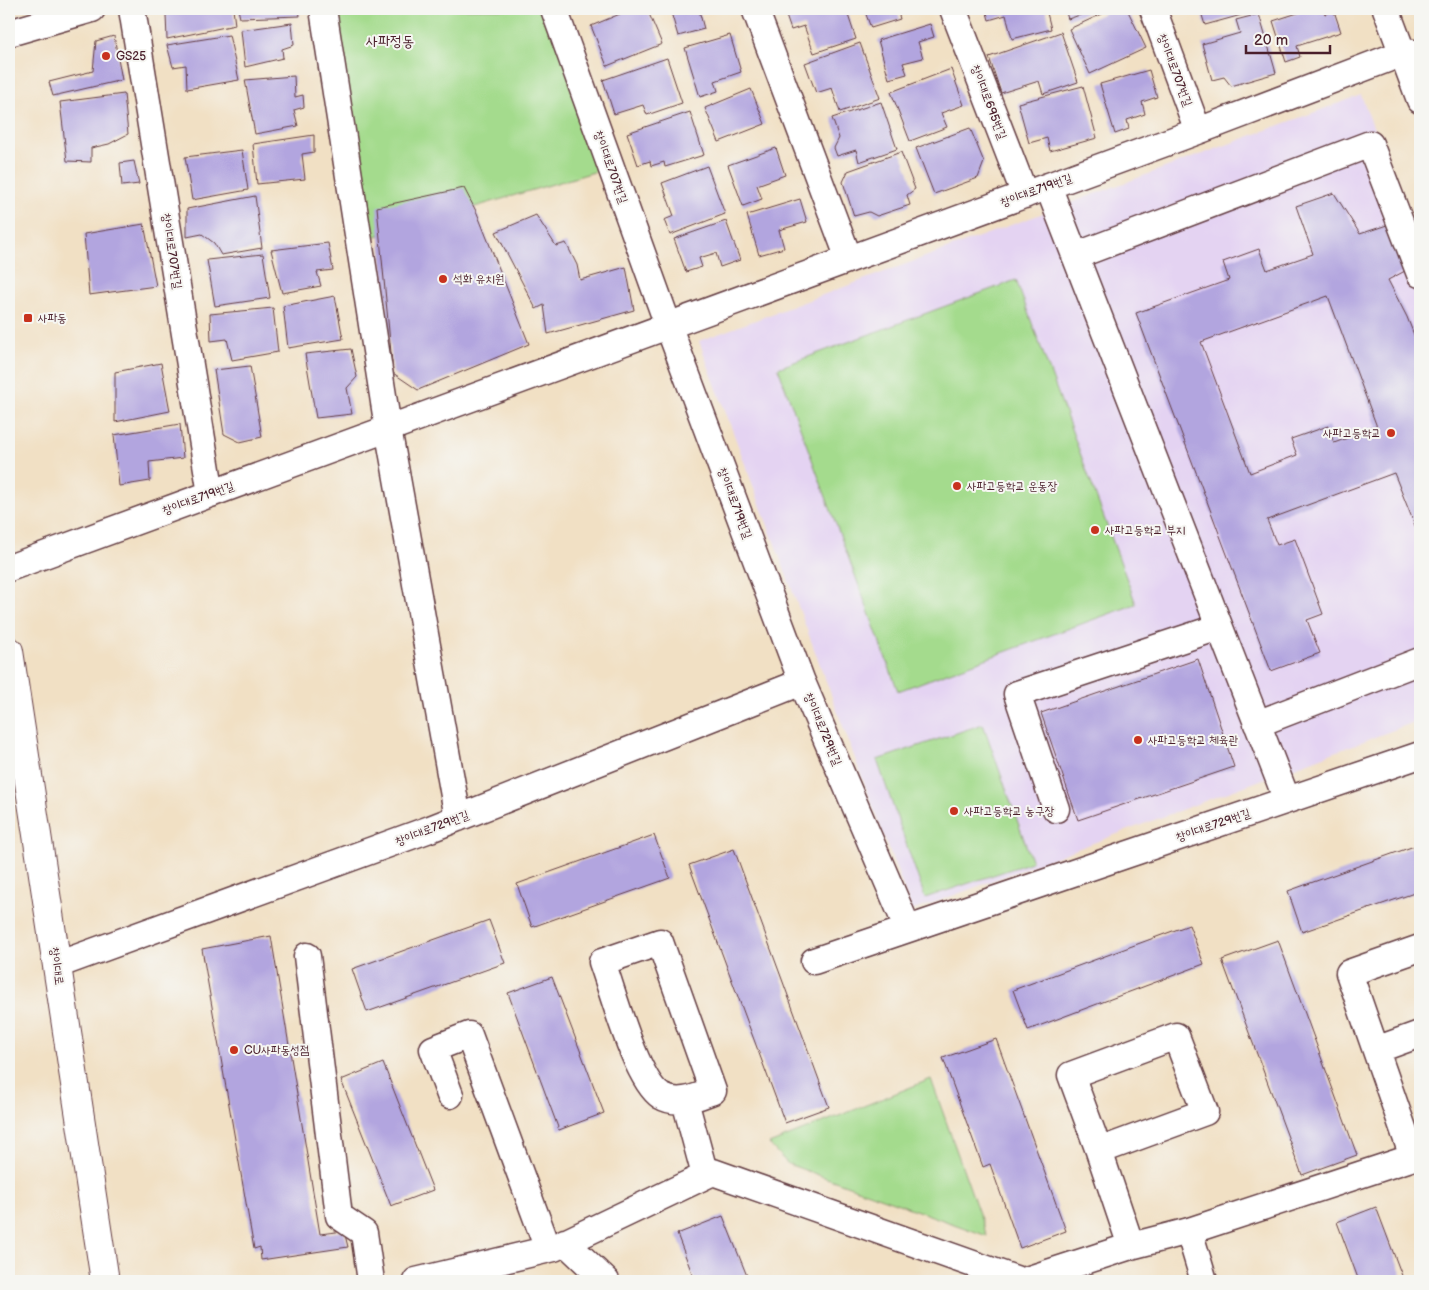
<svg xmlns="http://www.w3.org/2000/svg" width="1429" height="1290" font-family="'Balsamiq Sans','Poor Story',sans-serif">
<rect width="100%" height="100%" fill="#f6f6f2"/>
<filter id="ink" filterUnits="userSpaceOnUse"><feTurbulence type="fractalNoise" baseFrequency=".02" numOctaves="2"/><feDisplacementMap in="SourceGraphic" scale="10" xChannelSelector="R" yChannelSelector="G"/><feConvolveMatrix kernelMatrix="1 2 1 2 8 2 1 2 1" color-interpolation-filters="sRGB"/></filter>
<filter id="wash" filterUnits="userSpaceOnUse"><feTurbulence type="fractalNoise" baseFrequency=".0096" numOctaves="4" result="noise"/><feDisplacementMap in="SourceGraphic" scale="20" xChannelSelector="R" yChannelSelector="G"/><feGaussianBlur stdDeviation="1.12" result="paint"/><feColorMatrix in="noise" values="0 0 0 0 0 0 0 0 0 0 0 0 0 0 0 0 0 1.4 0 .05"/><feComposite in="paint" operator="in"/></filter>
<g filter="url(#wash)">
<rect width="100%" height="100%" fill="#f1e0c4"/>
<!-- built -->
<path fill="#e4d3f2" d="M1361 95 1420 250V720L912 911 699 341Z"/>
<!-- green -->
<path fill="#a4db8d" stroke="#777d5c" d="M323 9H554L611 167 359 241Z
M1016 280 1136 604 898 691 778 368Z
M983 724 1032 862 925 898 877 760Z
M931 1079 987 1236 788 1164 769 1144Z"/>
<g id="blocks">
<!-- building -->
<path fill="#b2a5df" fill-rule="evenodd" d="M170 9H233L235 25 167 39 166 15Z
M238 9H299L300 16 240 18Z
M632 9H647L662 44 607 66 591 26Z
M670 9H703L699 10 704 29 678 36Z
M787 9H846L856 39 814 53 804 26 791 30 784 10Z
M864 9H897L900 19 871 28Z
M986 9H1046L1051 29 1012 39 1006 15 989 20Z
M1065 9H1092V11L1068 19Z
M1113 9H1127L1146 48 1090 74 1069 29Z
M1185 9H1198L1187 13Z
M1200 9H1244L1245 14 1205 25Z
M1310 9H1323L1325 14 1334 11 1341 32 1297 46 1300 57 1286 62 1273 21Z
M1259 14 1276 73 1231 86 1224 77 1212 80 1202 44 1240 33 1236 20Z
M292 23 294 45 282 49 283 58 245 67 241 30Z
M930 24 934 37 918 42 923 58 903 63 907 74 889 79 878 40Z
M1061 32 1078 82 1043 94 1039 81 1001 93 989 57Z
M229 35 239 80 187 89 186 65 173 67 167 45Z
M730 35 741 72 715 81 718 91 700 97 685 48Z
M114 36 122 80 53 96 49 82 93 71 96 41Z
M860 43 880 98 840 112 832 88 816 93 805 63Z
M667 58 682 103 647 115 643 105 614 114 603 80Z
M951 69 964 105 941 113 947 127 910 141 891 92Z
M1149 70 1157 97 1142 102 1145 114 1127 120 1129 129 1115 134 1100 84Z
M294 76 295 97 303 95 304 107 294 110 298 126 255 134 245 80Z
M1083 86 1097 138 1050 151 1047 138 1029 143 1018 103Z
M751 89 765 124 719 142 705 108Z
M124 94 128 134 109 144 91 148V162L67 161 60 102Z
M881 102 897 149 859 162 856 150 837 156 834 148 839 138 832 118Z
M690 112 704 155 665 167 664 162 651 166 650 161 638 165 627 133Z
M970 128 984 162 978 178 934 194 916 148Z
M314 135V152L302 154 305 179 257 184 253 144Z
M776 148 785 175 757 185 762 199 743 206 728 165Z
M242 150 248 190 192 200 185 157Z
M901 152 915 189 907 195 910 205 877 216 869 212 854 216 843 182 848 171Z
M134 161 139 184 122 186 120 163Z
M707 166 725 214 670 235 664 220 674 216 662 183Z
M464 188 477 213 529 344 418 390 393 373 377 207Z
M1334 193 1360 234 1387 225 1405 271 1388 280 1407 317 1420 350V538L1394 473 1267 520 1277 545 1295 539 1323 614 1307 620 1320 653 1271 671 1136 313 1229 280 1223 262 1259 249 1267 270 1313 254 1296 206ZM1328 296 1377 427 1334 443 1328 426 1291 439 1297 455 1250 473 1201 342Z
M255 196 262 248 221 255 214 243 202 234 187 237V209Z
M800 199 807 222 779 230 784 248 759 255 747 215Z
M536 215 556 246 566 243 577 265 580 280 626 267 634 310 548 334 544 305 536 309 496 232Z
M726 221 740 260 720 267 716 253 699 258 702 267 686 272 674 239Z
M144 224 156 286 89 295 84 234Z
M328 243 333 270 317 272 321 286 282 293 271 250Z
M263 254 270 298 215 306 207 260Z
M335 296 343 339 288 348 283 306Z
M273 308 278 352 232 360 227 339 211 341 210 314Z
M351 349 357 377 347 388 352 414 316 418 305 354Z
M161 363 170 411 115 422V372Z
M250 366 262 437 240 442 224 434 214 370Z
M180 424 183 458 149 462 150 481 119 486 114 435Z
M1198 659 1234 767 1078 820 1041 713Z
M654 835 670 878 532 927 517 884Z
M1420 844V891L1302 932 1288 891Z
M734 849 829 1107 785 1123 689 865Z
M489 920 505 963 367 1012 352 969Z
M1189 925 1204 964 1028 1030 1013 990Z
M271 936 320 1234 344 1231 348 1247 261 1260 260 1247 254 1249 202 949Z
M1278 940 1357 1155 1302 1175 1222 960Z
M552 977 604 1113 559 1130 508 993Z
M996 1039 1066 1231 1020 1248 990 1164 983 1167 943 1058Z
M383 1063 433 1190 391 1206 341 1080Z
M1376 1207 1404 1281H1359L1337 1222Z
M723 1216 749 1281H695L677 1234Z"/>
</g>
</g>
<g filter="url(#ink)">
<use href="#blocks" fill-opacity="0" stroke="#633c42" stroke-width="1"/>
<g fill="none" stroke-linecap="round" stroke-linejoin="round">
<!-- minor casing -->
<g stroke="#633c42" stroke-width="29">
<path id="minor" d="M132 9 211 494
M323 9 388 428 458 818
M554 9 668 325 802 682 908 929
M755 9 849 259
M953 9 1025 195
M1153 9 1198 131
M1386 9 1420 100
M9 33 92 9
M1048 186 1287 800
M1075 256 1370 144 1420 274
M9 568 1198 131 1403 53H1420
M1257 724 1420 661
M1056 809 1017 694 1219 627
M660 942 713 1091C697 1097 678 1106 661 1096 636 1080 613 992 602 962Z
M307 956 339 1216 364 1233 371 1281
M814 961 1420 755
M57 965 430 829 802 682
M1176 1036 1205 1112 1099 1151 1071 1075Z
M1376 1050 1420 1034
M450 1095 433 1049 469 1035 548 1249
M685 1101 705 1175
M1099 1151 1131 1246
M1413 1157 1349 973 1420 948
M1189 1231 1204 1281
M565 1242 606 1281
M416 1281 554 1248 713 1172 1021 1281
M1023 1281 1131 1246 1189 1231 1420 1155"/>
</g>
<!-- major casing -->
<g stroke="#633c42" stroke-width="30">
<path id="major" d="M9 651 105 1281"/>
</g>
<!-- minor -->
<use href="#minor" stroke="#fff" stroke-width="26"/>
<!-- major -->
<use href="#major" stroke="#fff" stroke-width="28"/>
</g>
</g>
<!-- markers -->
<g fill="#c8321e" stroke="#f6f6f2" stroke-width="2">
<circle cx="106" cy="56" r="5"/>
<circle cx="443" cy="279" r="5"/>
<rect x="23" y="313" width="10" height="10" rx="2.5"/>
<circle cx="1391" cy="433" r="5"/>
<circle cx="957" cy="486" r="5"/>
<circle cx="1095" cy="530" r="5"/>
<circle cx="1138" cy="740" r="5"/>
<circle cx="954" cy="811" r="5"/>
<circle cx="234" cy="1050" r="5"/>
</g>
<g text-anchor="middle" stroke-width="4" stroke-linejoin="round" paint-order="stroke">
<!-- poi labels -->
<g font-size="12" fill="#4a1f2b" stroke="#f6f6f2" text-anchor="start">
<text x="116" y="60">GS25</text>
<text x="453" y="283">석화 유치원</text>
<text x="38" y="322">사파동</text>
<text x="1381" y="437" text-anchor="end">사파고등학교</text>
<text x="967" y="490">사파고등학교 운동장</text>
<text x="1105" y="534">사파고등학교 부지</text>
<text x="1148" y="744">사파고등학교 체육관</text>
<text x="964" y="815">사파고등학교 농구장</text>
<text x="244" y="1054">CU사파동성점</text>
</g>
<!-- street labels -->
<g font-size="12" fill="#4a1f2b" stroke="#f6f6f2">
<text transform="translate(1175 70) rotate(69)" y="4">창이대로707번길</text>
<text transform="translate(989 102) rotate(69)" y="4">창이대로695번길</text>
<text transform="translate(611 167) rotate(70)" y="4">창이대로707번길</text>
<text transform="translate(1036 190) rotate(-20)" y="4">창이대로719번길</text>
<text transform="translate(172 251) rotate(81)" y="4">창이대로707번길</text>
<text transform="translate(198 498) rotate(-20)" y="4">창이대로719번길</text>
<text transform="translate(735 503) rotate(69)" y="4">창이대로719번길</text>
<text transform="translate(823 729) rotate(67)" y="4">창이대로729번길</text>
<text transform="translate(1213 825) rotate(-19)" y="4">창이대로729번길</text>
<text transform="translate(432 828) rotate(-21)" y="4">창이대로729번길</text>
<text transform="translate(57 966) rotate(82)" y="4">창이대로</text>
</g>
<!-- quarter labels -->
<g font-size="15" fill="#4a1f2b" stroke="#f6f6f2">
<text x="390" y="46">사파정동</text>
</g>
</g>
<!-- margin -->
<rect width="1429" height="1290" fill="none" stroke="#f6f6f2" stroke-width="30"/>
<!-- scale -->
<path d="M1246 45v8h84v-8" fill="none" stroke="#4a1f2b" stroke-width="2.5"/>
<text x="1254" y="45" font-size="15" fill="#4a1f2b" stroke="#f6f6f2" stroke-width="4" paint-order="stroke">20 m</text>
</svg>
